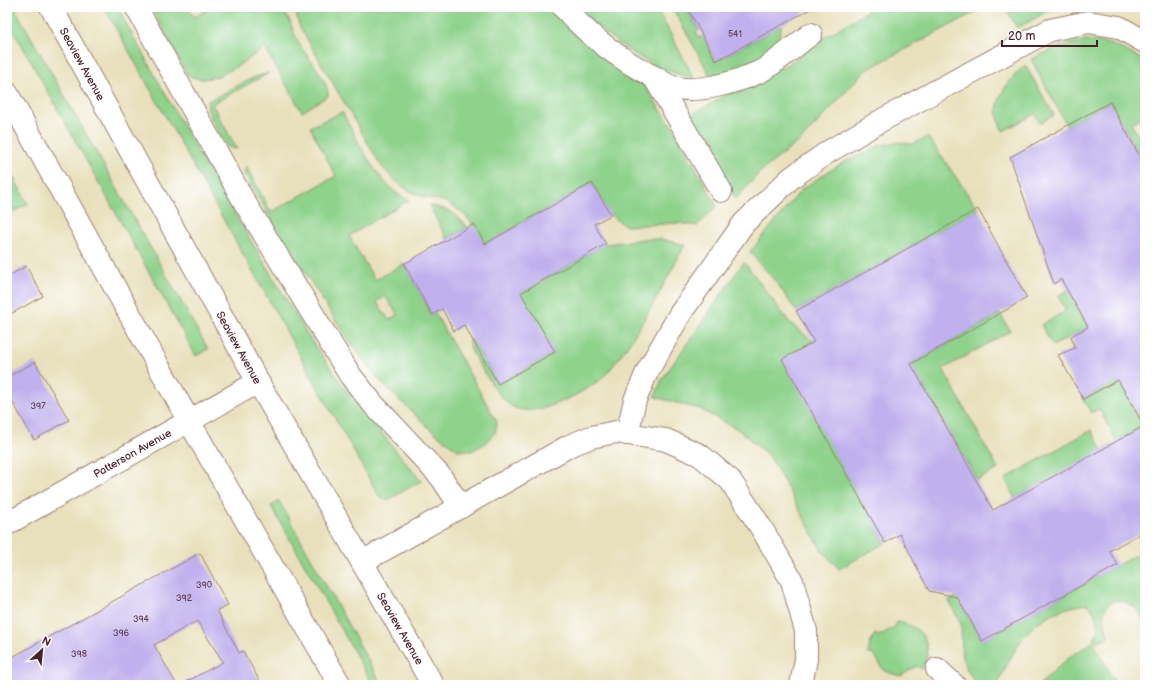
<svg xmlns="http://www.w3.org/2000/svg" width="1152" height="692" font-family="'Balsamiq Sans',sans-serif">
<rect width="100%" height="100%" fill="#fff"/>
<filter id="ink" filterUnits="userSpaceOnUse"><feTurbulence type="fractalNoise" baseFrequency=".025" numOctaves="2"/><feDisplacementMap in="SourceGraphic" scale="8" xChannelSelector="R" yChannelSelector="G"/><feConvolveMatrix kernelMatrix="1 2 1 2 8 2 1 2 1" color-interpolation-filters="sRGB"/></filter>
<filter id="wash" filterUnits="userSpaceOnUse"><feTurbulence type="fractalNoise" baseFrequency=".012" numOctaves="4" result="noise"/><feDisplacementMap in="SourceGraphic" scale="16" xChannelSelector="R" yChannelSelector="G"/><feGaussianBlur stdDeviation="0.9" result="paint"/><feColorMatrix in="noise" values="0 0 0 0 0 0 0 0 0 0 0 0 0 0 0 0 0 1.4 0 .05"/><feComposite in="paint" operator="in"/></filter>
<g filter="url(#wash)">
<rect width="100%" height="100%" fill="#e8e0bb"/>
<!-- green -->
<path fill="#8ed28b" stroke="#6c785b" fill-rule="evenodd" d="M7 7H14L208 349 196 356 7 19Z
M104 7H117L197 151 310 339 350 395 421 481 388 500 380 498Z
M151 7H188L194 17 213 7H224L231 10 253 7 258 14 271 7 282 9C291 18 292 31 298 42 306 56 329 80 328 96L302 112 265 48C245 60 210 91 187 74Z
M294 7H554L642 83 674 129 717 206 697 226 679 223 627 226C609 218 602 200 592 183L485 244C475 227 466 212 448 203 441 199 432 199 424 197 405 191 393 180 380 164L300 27Z
M574 7H656L694 78C643 68 613 39 574 7Z
M672 7H686L699 30 696 32 699 38 703 36 716 61 768 33 781 15C786 58 744 68 711 77Z
M874 7H985L866 70 803 138 759 173 736 199 693 126 691 118 693 114 721 98 790 63 819 41Z
M1063 7 1048 11 1017 28 1006 8Z
M1086 40C1110 42 1125 49 1145 62V115L1131 123 1145 149V166L1110 102 1067 126 1031 59 1058 47Z
M1025 65 1054 115 1040 123 1035 114 1003 131C1001 127 998 121 998 116 994 96 1012 78 1025 65Z
M269 73 212 104 237 149 228 147C222 136 204 112 208 101L255 77Z
M342 112C358 140 379 189 409 200L349 236 375 280 404 264 432 315 435 313 497 422 495 433 484 444 472 451 458 450 430 429 382 383 361 357 338 324 274 224 244 173 246 166 271 212 336 176 310 127ZM385 296 398 315 389 320 377 302Z
M928 137 978 209 796 311 777 283 750 252 802 189 823 175 846 161 881 145 899 142 912 144Z
M7 165 28 204 7 215Z
M429 205 450 211 468 227 447 239Z
M644 239H661L685 245C666 280 648 316 626 348 619 358 610 371 601 379 586 391 565 401 547 407 521 415 508 409 494 387 488 378 466 348 469 339L472 340 498 384 555 352 514 297 606 244Z
M744 262 790 323 814 342 783 359 885 543 839 569 822 551 771 458 739 430 700 409 655 397 661 381Z
M1068 290 1088 327 1053 346 1041 325 1066 311 1058 296Z
M1000 314 1010 331 943 369 998 469 977 480 911 364Z
M1118 380 1144 426 1117 441 1099 409 1091 413 1083 399Z
M1091 430 1102 450 1015 498 1005 479Z
M279 501 382 685H373L271 506Z
M1135 555 1145 572V631C1145 600 1107 590 1104 614 1103 622 1107 629 1108 637L1094 643 1116 685H1039C1050 675 1060 665 1071 656 1078 651 1086 647 1092 642 1103 630 1097 613 1087 604 1032 612 1019 639 997 685H977L967 670 962 654 961 624 949 601 957 597 966 599 964 609 982 641Z
M896 622C923 625 935 645 922 669L917 666 900 676 884 671 874 654H868L870 643 875 634 879 636 896 626Z"/>
<g id="blocks">
<!-- building -->
<path fill="#c0b0ed" d="M687 7H814L716 61Z
M1110 102 1145 166V531L1109 551 1118 565 982 641 957 597 929 591 900 534 885 543 782 359 814 342 796 311 978 209 1027 298 911 364 993 510 1144 426 1118 380 1083 399 1058 355 1075 348 1071 336 1088 327 1061 279 1054 284 1010 157Z
M592 183 611 215 594 224 606 244 521 293 555 352 498 384 464 325 454 331 442 309 432 315 404 264 474 224 485 244Z
M26 266 43 296 7 316V277Z
M35 362 69 420 34 440 7 392V377Z
M200 553 228 605 217 610 239 653 243 651 262 685H180L223 662 197 621 154 645 177 685H7V660Z"/>
</g>
</g>
<g filter="url(#ink)">
<use href="#blocks" fill-opacity="0" stroke="#998073" stroke-width="1"/>
<g fill="none" stroke-linecap="round" stroke-linejoin="round">
<!-- minor casing -->
<g stroke="#998073" stroke-width="24">
<g id="minor">
<path id="s1" d="M51 7 258 382 433 685"/>
<path d="M136 7 245 203 350 375 373 404 441 477 461 507"/>
<path d="M563 7C589 36 619 59 654 77 660 80 667 85 673 87 697 94 737 82 759 72 774 65 797 44 811 34"/>
<path d="M654 77 721 191"/>
<path d="M7 93 189 421 340 685"/>
<path d="M627 434 635 400 647 372 680 314 744 223 791 178 828 152 884 119 1050 30 1088 22 1119 27 1145 42"/>
<path id="s2" d="M7 524 258 382"/>
<path d="M362 562 569 446 591 437 616 432 666 440 700 455 730 480 762 529 792 581 806 631V659L801 685"/>
<path d="M937 669 954 685"/>
</g>
</g>
<!-- minor -->
<use href="#minor" stroke="#fff" stroke-width="22"/>
</g>
</g>
<g text-anchor="middle" stroke-width="3.5" stroke-linejoin="round" paint-order="stroke">
<!-- number labels -->
<g font-size="9" fill="#68435c">
<text x="735" y="37">541</text>
<text x="38" y="409">397</text>
<text x="204" y="588">390</text>
<text x="184" y="601">392</text>
<text x="141" y="622">394</text>
<text x="121" y="636">396</text>
<text x="79" y="657">398</text>
</g>
<!-- street labels -->
<g font-size="11" fill="#4a1f2b" stroke="#fff">
<text dy="4" stroke="none"><textPath href="#s1" startOffset="65">Seaview Avenue</textPath></text>
<text dy="4" stroke="none"><textPath href="#s1" startOffset="389">Seaview Avenue</textPath></text>
<text dy="4" stroke="none"><textPath href="#s2" startOffset="144">Patterson Avenue</textPath></text>
<text dy="4" stroke="none"><textPath href="#s1" startOffset="713">Seaview Avenue</textPath></text>
</g>
</g>
<!-- margin -->
<rect width="1152" height="692" fill="none" stroke="#fff" stroke-width="24"/>
<!-- north arrow -->
<g transform="translate(42 650) rotate(27)" stroke="#ffffff" stroke-width="3" paint-order="stroke">
<path d="M0-3L7 15L0 10L-7 15Z" fill="#4a1f2b"/>
<text y="-6" font-size="11" font-weight="bold" text-anchor="middle" fill="#4a1f2b">N</text>
</g>
<!-- scale -->
<path d="M1002 40v6h95v-6" fill="none" stroke="#4a1f2b" stroke-width="2"/>
<text x="1008" y="40" font-size="12" fill="#4a1f2b" stroke="#ffffff" stroke-width="3" paint-order="stroke">20 m</text>
</svg>
